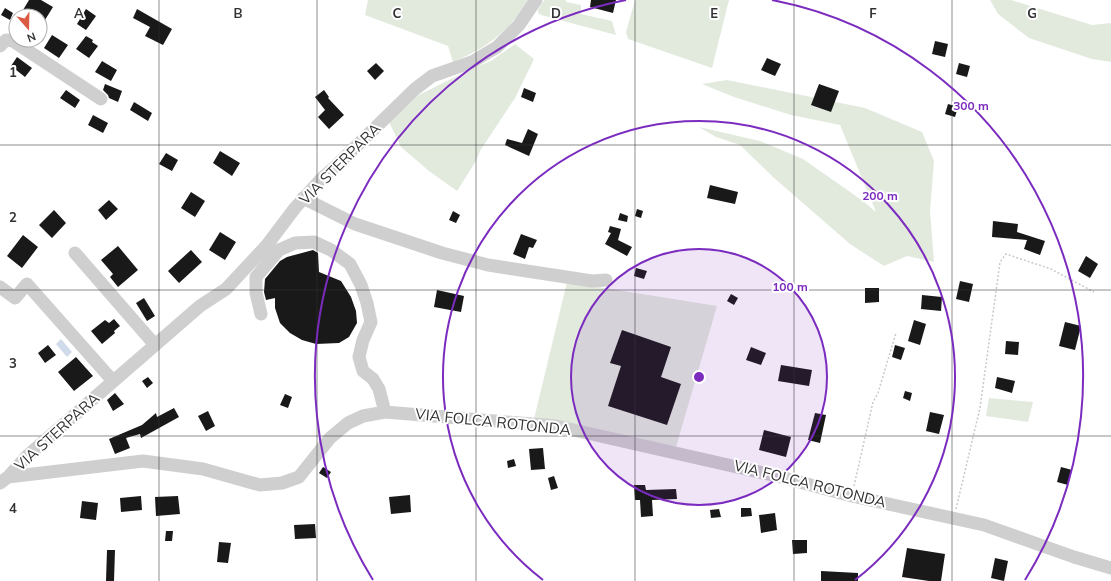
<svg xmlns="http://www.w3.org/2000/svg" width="1111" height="581" font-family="Mulish,sans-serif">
<rect width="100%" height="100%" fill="#fff"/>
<!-- green -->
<path fill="#e2eade" d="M368 0H530C508 31 489 47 453 62L448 46 365 15Z
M544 0H566V2L581 5V14L612 21 616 35 541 15 538 13V10Z
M635 0H729L712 68 628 39 626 32Z
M990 0H1011L1092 25 1111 23V62L1092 59 1029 38 998 14Z
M515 44 534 59 515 98 480 151 476 161 457 191 429 171 401 147 389 122 419 95 471 69 491 61Z
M727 80 865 108 922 132 934 161 930 211 934 262 907 256 884 266 850 244 773 177 740 145 716 137 699 127 760 141 803 159 863 201 876 212 840 125 791 115 734 97 702 84Z
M567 282 717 306 676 447 534 419Z
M989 398 1033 402 1028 422 986 416Z"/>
<!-- water -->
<path fill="#cfdaeb" d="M61 339 72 352 67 357 56 344Z"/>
<!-- building -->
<path fill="#191919" d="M29 0H41L53 7 40 28V16H34L23 10Z
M591 0H616L613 13 590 7Z
M5 8 13 13 10 20 1 15Z
M86 9 96 16 86 30 77 24Z
M137 9 172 29 163 45 145 36 150 27 133 18Z
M52 35 68 45 59 58 44 48Z
M86 36 93 40 92 42 98 46 89 58 76 49Z
M935 41 948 44 945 57 932 54Z
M17 57 32 68 25 77 11 66Z
M767 58 781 64 775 76 761 70Z
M102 61 117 70 111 81 95 72Z
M376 63 384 71 375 80 367 71Z
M959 63 970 66 967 77 956 74Z
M105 84 122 91 118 102 109 98 108 95 103 90Z
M819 84 839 91 831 112 811 105Z
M524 88 536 93 533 102 521 97Z
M66 90 80 100 75 108 60 98Z
M324 90 329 97 328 98 344 115 329 129 318 117 325 110 315 97Z
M134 102 152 113 148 121 130 110Z
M948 104 958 107 955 117 945 114Z
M93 115 108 123 103 133 88 125Z
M528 129 538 134 529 156 505 145 507 139 522 143Z
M220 151 240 163 232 176 213 163Z
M166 153 178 160 172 171 159 164Z
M710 185 738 192 735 204 707 198Z
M191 192 205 201 195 217 181 208Z
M109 200 118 209 106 220 98 210Z
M637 209 643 211 641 218 635 216Z
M54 210 66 223 52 238 39 225Z
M453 211 460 215 456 223 449 220Z
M620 213 628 216 627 222 618 220Z
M993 221 1018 224 1017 232 1045 241 1040 255 1024 249 1027 240 992 237Z
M610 226 621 229 618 240 632 247 627 256 605 244 611 233 608 232Z
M220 232 236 242 225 260 209 250Z
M521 234 537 240 533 248 529 247 525 259 513 254Z
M23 235 38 247 22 268 7 256Z
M118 246 138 270 118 287 110 277 113 274 101 260Z
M191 250 202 262 179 283 168 271Z
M313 250 318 253 319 272 341 281 351 297 356 311 357 323 349 337 339 343 316 344 302 340 290 333 280 323 275 308V298L266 300 264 292 265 279 280 261 287 257Z
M1086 256 1098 264 1090 278 1078 271Z
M636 268 647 271 644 279 634 276Z
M960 281 973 284 969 302 956 299Z
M865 288H879V302L865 303Z
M437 290 464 296 461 312 434 307Z
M731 294 738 298 734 305 727 301Z
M922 295 942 297 941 311 921 309Z
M144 298 155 316 147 321 136 303Z
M114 319 120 326 114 331 115 333 102 344 91 331 105 320 109 323Z
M914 320 926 324 920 345 908 341Z
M1065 322 1081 326 1075 350 1059 346Z
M622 330 671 347 661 377 681 384 667 425 608 406 621 366 610 363Z
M1006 341 1019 342 1018 355 1005 354Z
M48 345 56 355 45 363 38 353Z
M895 345 905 348 901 360 892 357Z
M751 347 766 353 761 365 746 360Z
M76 357 93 376 74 391 58 372Z
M781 365 812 370 809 386 778 381Z
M148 377 153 383 147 388 142 381Z
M997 377 1015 381 1012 393 995 388Z
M905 391 912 393 910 401 903 398Z
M115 393 124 404 113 411 107 400Z
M285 394 292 397 288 408 280 405Z
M174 408 179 417 141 438 140 434 126 438 130 448 115 454 109 439 142 425 156 413 157 417Z
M208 411 215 426 206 431 198 416Z
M930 412 944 415 939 434 926 431Z
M815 413 826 415 820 443 808 440Z
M764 430 791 437 786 457 759 450Z
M543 448 545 469 531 470 529 449Z
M514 459 516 466 508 468 507 461Z
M323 467 331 472 327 478 319 473Z
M1061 467 1072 470 1068 485 1057 482Z
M554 476 558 488 551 490 548 478Z
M634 485H645L646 490 676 489 677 499 652 500 653 516 641 517 640 500H635Z
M410 495 411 512 391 514 389 497Z
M141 496 142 510 121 512 120 498Z
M178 496 180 514 156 516 155 497Z
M82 501 98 503 96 520 80 518Z
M741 508H751L752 516 741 517Z
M719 509 721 517 711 518 710 510Z
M775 513 777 530 761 533 759 515Z
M315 524 316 538 295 539 294 525Z
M166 531H173L172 541H165Z
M792 540H807V553L793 554Z
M219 542 231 543 228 563 217 562Z
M907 548 945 554 941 581H929L902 577Z
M107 550H115L114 581H106Z
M995 558 1008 561 1004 581 991 578Z
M821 571 858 573V581H821Z"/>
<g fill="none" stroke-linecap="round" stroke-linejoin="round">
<!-- path -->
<path stroke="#c9c9c9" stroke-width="1.5" stroke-dasharray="2 2" stroke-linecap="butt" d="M854 486 873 402 878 393 896 333
M956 509 980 408 1000 262 1006 254 1051 269 1094 292"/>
<!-- minor -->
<path stroke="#cfcfcf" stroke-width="13" d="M0 46 6 40 13 41 101 99
M303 198 355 224 442 253 488 265 592 281 606 280
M75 253 155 345
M0 287 15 298 27 284 113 381
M261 314 256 293V277L279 250 295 243 314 242 331 250 350 264 361 285 367 303 371 322 363 340 359 357 363 371 373 379 379 389 385 412
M8 477 143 461 203 469 260 485 282 483 299 477 330 438 348 423 363 416 385 412 556 426 777 476 852 496 984 525 1074 557 1111 568
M0 483 8 477 26 457 200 306 226 289 267 245 295 208 321 179 338 164 415 89 432 76 472 62 497 47 519 25 536 0"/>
</g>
<!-- grid -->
<path fill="none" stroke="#323232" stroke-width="1" stroke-opacity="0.55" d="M159 0V581M317 0V581M476 0V581M635 0V581M794 0V581M952 0V581M0 145H1111M0 290H1111M0 436H1111"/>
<!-- distance rings -->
<circle cx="699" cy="377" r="128" fill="#7b2cbf" fill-opacity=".12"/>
<g fill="none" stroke="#7b2cbf" stroke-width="2">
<circle cx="699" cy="377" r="128"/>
<path d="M543 580A256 256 0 1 1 855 580"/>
<path d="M373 580A384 384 0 0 1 626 0M772 0A384 384 0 0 1 1025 580"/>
</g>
<g text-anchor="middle" stroke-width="4" stroke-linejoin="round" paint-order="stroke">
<!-- street labels -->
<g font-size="15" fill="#323232" stroke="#fff">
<text transform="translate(340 164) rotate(-45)" y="5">VIA STERPARA</text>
<text transform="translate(493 422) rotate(6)" y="5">VIA FOLCA ROTONDA</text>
<text transform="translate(57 432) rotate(-42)" y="5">VIA STERPARA</text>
<text transform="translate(810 484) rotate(14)" y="5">VIA FOLCA ROTONDA</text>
</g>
</g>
<g font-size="13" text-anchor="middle" font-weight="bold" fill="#323232" stroke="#fff" stroke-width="4" stroke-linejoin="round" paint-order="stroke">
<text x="79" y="18">A</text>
<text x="238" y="18">B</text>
<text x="397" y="18">C</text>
<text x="556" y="18">D</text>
<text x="714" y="18">E</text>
<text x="873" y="18">F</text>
<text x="1032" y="18">G</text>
<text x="13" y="77">1</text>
<text x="13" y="222">2</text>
<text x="13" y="368">3</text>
<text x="13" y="513">4</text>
</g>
<circle cx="699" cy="377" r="6" fill="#7b2cbf" stroke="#fff" stroke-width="2"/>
<g font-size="12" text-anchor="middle" font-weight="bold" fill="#7b2cbf" stroke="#fff" stroke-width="4" stroke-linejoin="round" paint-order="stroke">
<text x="971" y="110">300 m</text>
<text x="880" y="200">200 m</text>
<text x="790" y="291">100 m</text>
</g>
<!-- north arrow -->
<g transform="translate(28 28) rotate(160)"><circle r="19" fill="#ffffff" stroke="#adadad"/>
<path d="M0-3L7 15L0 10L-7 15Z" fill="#da5a43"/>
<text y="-6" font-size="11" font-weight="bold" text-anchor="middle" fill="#323232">N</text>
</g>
</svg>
